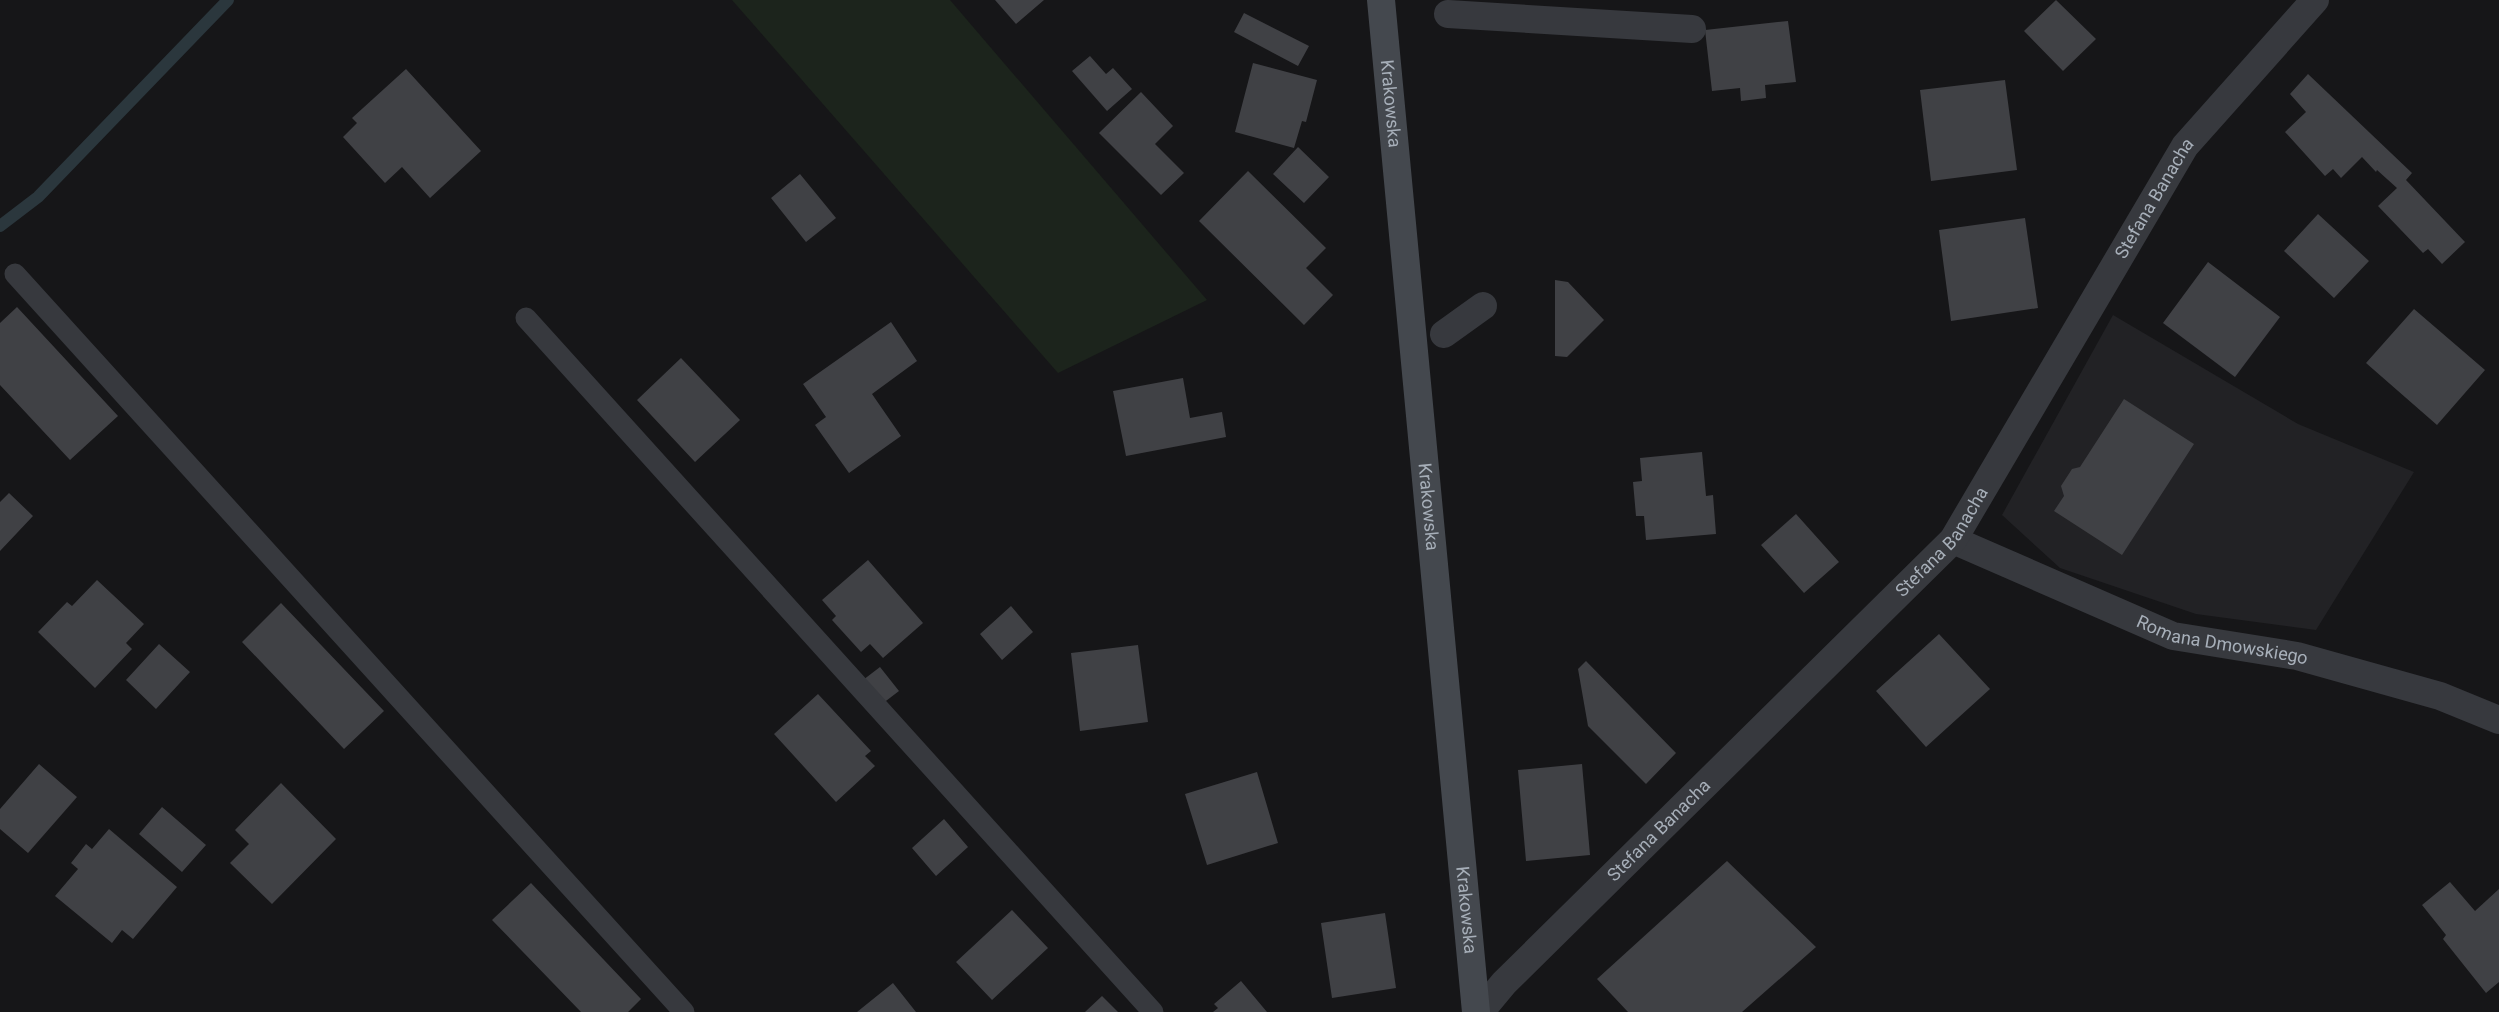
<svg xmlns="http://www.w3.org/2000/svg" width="2499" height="1012" font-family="Roboto,sans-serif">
<rect width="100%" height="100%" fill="#161618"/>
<!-- built -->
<path fill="#222225" d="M2113 315 2298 424 2414 472 2316 630 2196 614 2060 568 2002 515Z"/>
<!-- green -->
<path fill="#1c241c" d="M732 0H950L1207 300 1058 373Z"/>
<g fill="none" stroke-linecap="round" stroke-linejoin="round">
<!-- stream -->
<path stroke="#2b373d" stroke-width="12" d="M0 226 38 197 228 0"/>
</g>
<!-- building -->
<path fill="#404145" d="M995 0H1044L1016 24Z
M2056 0 2096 39 2063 71 2024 31Z
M1244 13 1309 46 1298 66 1234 32Z
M1788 21 1796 82 1765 85 1766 98 1741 101 1740 88 1712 91 1705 30Z
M1090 56 1106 74 1113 68 1132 89 1107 111 1072 71Z
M1253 63 1317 80 1306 122 1302 121 1294 148 1235 132Z
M406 69 481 151 430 198 402 167 385 183 343 137 357 123 352 118Z
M2308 74 2412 173 2406 180 2465 242 2442 264 2428 249 2423 253 2378 206 2397 188 2377 170 2376 172 2362 157 2341 178 2333 169 2325 176 2285 132 2306 112 2290 94Z
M2005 80 2017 170 1931 181 1920 90Z
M1141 92 1173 126 1155 144 1184 173 1161 195 1099 133Z
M1298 147 1329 177 1304 203 1273 174Z
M1248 171 1326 248 1306 268 1333 295 1304 325 1199 221Z
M800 174 836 218 806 242 771 198Z
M2318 214 2369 261 2334 298 2284 251Z
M2025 218 2038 308 1951 321 1939 230Z
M2208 262 2280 317 2235 377 2163 323Z
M1555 280 1568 282 1604 320 1567 357 1555 356Z
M17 307 118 416 70 460 0 385V323Z
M2414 309 2485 370 2437 425 2366 363Z
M891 322 917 361 872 394 901 436 849 473 815 425 826 417 803 384Z
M681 358 740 420 695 462 637 400Z
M1183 378 1190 418 1222 412 1226 437 1126 456 1113 391Z
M2124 399 2194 444 2122 555 2054 511 2064 496 2061 486 2072 469 2080 467Z
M1702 452 1706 496 1713 495 1716 534 1646 540 1644 516H1636L1633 482 1642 481 1640 458Z
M9 493 33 516 0 551V502Z
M1796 514 1839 562 1804 593 1761 545Z
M868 560 923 623 883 658 870 644 861 652 832 620 836 616 822 600Z
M97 580 144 624 126 643 132 649 95 688 38 632 67 602 72 606Z
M281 603 384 711 344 749 242 642Z
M1011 606 1033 632 1002 660 980 634Z
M1939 634 1990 689 1926 747 1876 691Z
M159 644 190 672 156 709 126 680Z
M1138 645 1148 722 1080 731 1071 653Z
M1586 661 1676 753 1646 784 1588 726 1578 669Z
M880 667 899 691 882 704 863 680Z
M818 694 871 751 865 756 875 766 836 802 774 734Z
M39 764 77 797 28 853 0 829V809Z
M1582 764 1590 855 1526 861 1518 770Z
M1257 772 1278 843 1207 865 1185 794Z
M281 783 336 839 272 904 230 863 249 844 235 830Z
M162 807 206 845 182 872 139 834Z
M944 819 968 847 936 876 912 848Z
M109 829 177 887 133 939 122 930 112 943 55 896 78 869 71 863 86 844 92 849Z
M1727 861 1816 947 1742 1012H1628L1597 979Z
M2450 882 2475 911 2499 889V982L2486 993 2443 939 2446 935 2422 905Z
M531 883 641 999 628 1012H581L492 920Z
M1012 910 1048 948 992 1000 956 962Z
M1385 913 1396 988 1332 998 1321 923Z
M1241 981 1267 1012H1213L1218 1008 1214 1004Z
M893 983 916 1012H857Z
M1102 996 1118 1012H1085Z"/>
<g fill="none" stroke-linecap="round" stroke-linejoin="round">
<!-- lane -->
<path stroke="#37393e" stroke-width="21" d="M15 274 684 1012
M526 318 1153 1012"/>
<!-- street -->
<g stroke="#37393e" stroke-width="28">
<path d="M1448 14 1692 29"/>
<path d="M1444 334 1483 306"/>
<path id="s1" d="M1953 540 2173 636 2297 656 2440 696 2499 720"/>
<path id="s2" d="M1480 1012 1504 983 1953 540 2185 146 2315 0"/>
</g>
<!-- secondary -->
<path stroke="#44484e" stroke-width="28" id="s3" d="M1381 0 1476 1012"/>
</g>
<g text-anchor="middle" stroke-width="4.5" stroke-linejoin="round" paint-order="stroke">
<!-- street labels -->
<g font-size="18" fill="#a7afb9" stroke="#111113">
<text dy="6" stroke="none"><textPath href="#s3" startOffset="104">Krakowska</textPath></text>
<text dy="6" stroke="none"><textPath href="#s2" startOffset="1065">Stefana Banacha</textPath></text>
<text dy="6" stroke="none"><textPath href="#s3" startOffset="509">Krakowska</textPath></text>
<text dy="6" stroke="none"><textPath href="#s2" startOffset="660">Stefana Banacha</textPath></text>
<text dy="6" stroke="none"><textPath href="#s1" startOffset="289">Romana Dmowskiego</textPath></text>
<text dy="6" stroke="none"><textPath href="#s2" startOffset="255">Stefana Banacha</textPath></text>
<text dy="6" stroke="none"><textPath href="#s3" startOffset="914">Krakowska</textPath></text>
</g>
</g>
</svg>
